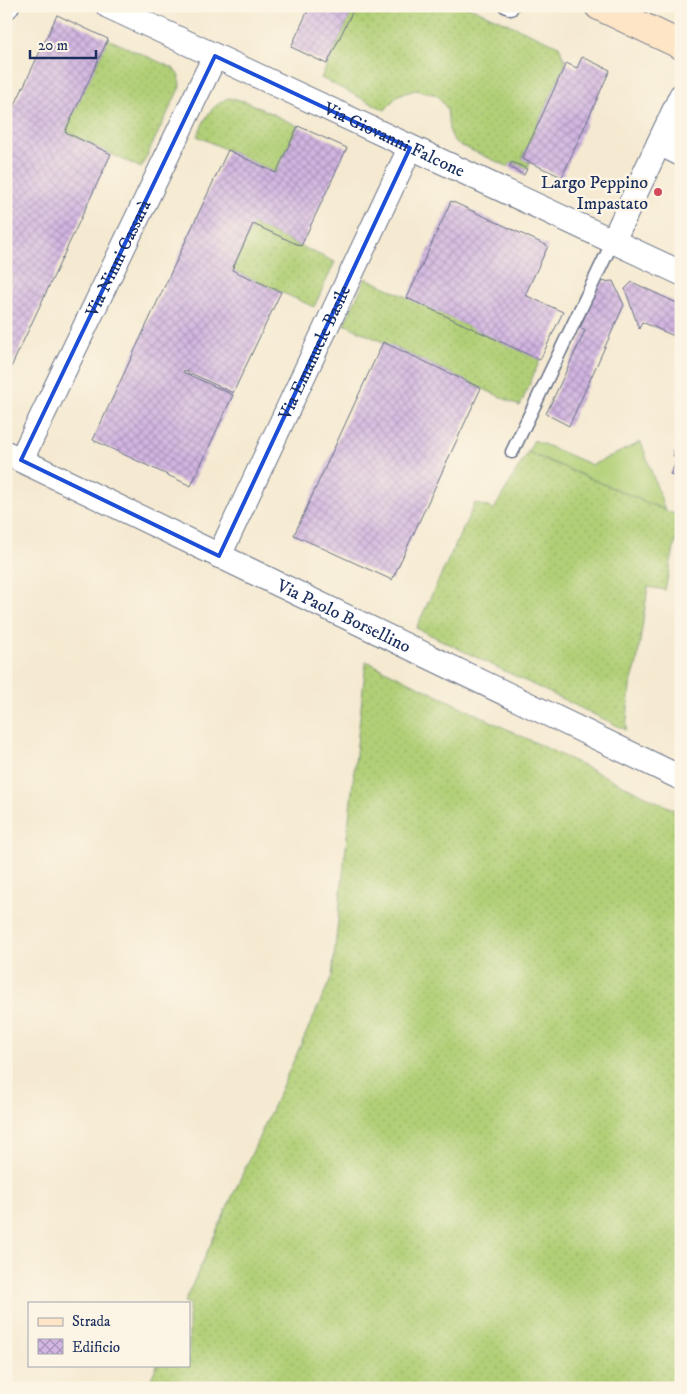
<svg xmlns="http://www.w3.org/2000/svg" width="687" height="1394" font-family="'IM FELL DW Pica',serif">
<defs>
<pattern id="grass-dots" width="8" height="8" patternUnits="userSpaceOnUse" patternTransform="scale(1.25)"><rect width="8" height="8" fill="#b1cf76"/><path d="M2 2h.1M6 6h.1" fill="none" stroke="#98b268" stroke-width="1.8" stroke-linecap="round"/></pattern>
<pattern id="building-cross-hatch" width="8" height="8" patternUnits="userSpaceOnUse" patternTransform="scale(1.25)"><rect width="8" height="8" fill="#d2b5e1"/><path d="M0 0l8 8M0 8l8-8" fill="none" stroke="#aa94ba"/></pattern>
</defs>
<rect width="100%" height="100%" fill="#fcf5e5"/>
<filter id="ink" filterUnits="userSpaceOnUse"><feTurbulence type="fractalNoise" baseFrequency=".02" numOctaves="2"/><feDisplacementMap in="SourceGraphic" scale="10" xChannelSelector="R" yChannelSelector="G"/><feConvolveMatrix kernelMatrix="1 2 1 2 8 2 1 2 1" color-interpolation-filters="sRGB"/></filter>
<filter id="wash" filterUnits="userSpaceOnUse"><feTurbulence type="fractalNoise" baseFrequency=".0096" numOctaves="4" result="noise"/><feDisplacementMap in="SourceGraphic" scale="20" xChannelSelector="R" yChannelSelector="G"/><feGaussianBlur stdDeviation="1.12" result="paint"/><feColorMatrix in="noise" values="0 0 0 0 0 0 0 0 0 0 0 0 0 0 0 0 0 1.4 0 .05"/><feComposite in="paint" operator="in"/></filter>
<g filter="url(#wash)">
<rect width="100%" height="100%" fill="#f5ead1"/>
<!-- grass -->
<path fill="url(#grass-dots)" stroke="#667f6a" d="M355 6H467L559 46 566 63 522 158 530 163 527 169 512 162 509 167 455 143 449 130 447 109 437 95 416 90 398 95 385 110 321 78Z
M108 39 173 68 179 76 180 87 141 168 65 132Z
M228 98 245 101 298 126 276 173 197 136C206 118 208 108 228 98Z
M253 224 335 262 314 307 232 270Z
M366 278 540 360 520 406 344 324Z
M528 452 681 517 665 590 648 587 637 663 630 687 626 730 416 628 475 503 494 509Z
M366 661 681 813V1388H147L157 1365H189V1303H184L332 976Z"/>
<!-- garden -->
<path fill="#b1cf76" stroke="#667f6a" d="M534 440 592 465 641 442 665 510 528 452Z"/>
<g id="blocks">
<!-- building -->
<path fill="url(#building-cross-hatch)" d="M310 6H355L327 64 291 47Z
M57 15 108 39 65 132 111 154 6 378V124Z
M582 57 610 70 562 177 522 159 566 63 577 68Z
M298 126 347 148 301 246 253 224 232 270 281 292 233 393 184 370 183 372 233 395 191 486 93 440 228 150 276 173Z
M512 162 527 169 524 175 509 167Z
M451 201 548 246 525 295 563 312 540 360 407 298Z
M613 281 624 305 569 426 546 414 585 331 580 328 599 282Z
M632 282 681 305V339L642 322 639 329 625 289Z
M383 342 481 388 392 580 294 535Z
M681 439V479L670 474 680 457 673 456Z"/>
</g>
</g>
<g filter="url(#ink)">
<use href="#blocks" fill-opacity="0" stroke="#677086" stroke-width="1"/>
<g fill="none" stroke-linecap="round" stroke-linejoin="round">
<!-- lane casing -->
<g stroke="#677086" stroke-width="15">
<path id="lane" d="M505 6 511 9 512 6
M512 452 613 241"/>
</g>
<!-- street casing -->
<g stroke="#677086" stroke-width="26">
<g id="street">
<path id="s1" d="M108 6 681 273"/>
<path d="M6 7 7 6"/>
<path d="M659 143 681 154"/>
<path d="M613 241 681 96"/>
<path id="s2" d="M6 453 681 778"/>
<path id="s3" d="M21 460 215 56"/>
<path id="s4" d="M219 556 410 148"/>
</g>
</g>
<!-- secondary casing -->
<g stroke="#677086" stroke-width="30">
<path id="secondary" d="M599 6 681 45"/>
</g>
<!-- lane -->
<use href="#lane" stroke="#fff" stroke-width="12"/>
<!-- street -->
<use href="#street" stroke="#fff" stroke-width="24"/>
<!-- secondary -->
<use href="#secondary" stroke="#fde5c5" stroke-width="28"/>
</g>
</g>
<!-- marked area -->
<path fill="none" stroke="#1d4ed8" stroke-width="4" stroke-linejoin="round" d="M215 56 410 148 219 556 21 460Z"/>
<!-- markers -->
<circle fill="#d1495b" stroke="#fcf5e5" stroke-width="2" cx="658" cy="192" r="5"/>
<g text-anchor="middle" stroke-width="5" stroke-linejoin="round" paint-order="stroke">
<!-- street labels -->
<g font-size="18" fill="#1b2f5e" stroke="#fcf5e5">
<text dy="6" stroke="none"><textPath href="#s1" startOffset="316">Via Giovanni Falcone</textPath></text>
<text dy="6" stroke="none"><textPath href="#s3" startOffset="224">Via Ninni Cassarà</textPath></text>
<text dy="6" stroke="none"><textPath href="#s4" startOffset="225">Via Emanuele Basile</textPath></text>
<text dy="6" stroke="none"><textPath href="#s2" startOffset="375">Via Paolo Borsellino</textPath></text>
</g>
<!-- poi labels -->
<g font-size="18" fill="#1b2f5e" stroke="#fcf5e5" text-anchor="end">
<text x="648" y="188">Largo Peppino<tspan x="648" dy="21">Impastato</tspan></text>
</g>
</g>
<!-- margin -->
<rect width="687" height="1394" fill="none" stroke="#fcf5e5" stroke-width="25"/>
<!-- legend -->
<rect x="28" y="1302" width="162" height="65" fill="#fcf5e5" stroke="#a2a6af"/>
<rect x="38" y="1318" width="25" height="8" fill="#fde5c5" stroke="#a2a6af"/>
<text x="72" y="1326" font-size="15" fill="#1b2f5e">Strada</text>
<rect x="38" y="1339" width="25" height="15" fill="url(#building-cross-hatch)" stroke="#a2a6af"/>
<text x="72" y="1352" font-size="15" fill="#1b2f5e">Edificio</text>
<!-- scale -->
<path d="M30 50v8h66v-8" fill="none" stroke="#1b2f5e" stroke-width="2.5"/>
<text x="38" y="50" font-size="15" fill="#1b2f5e" stroke="#fcf5e5" stroke-width="4" paint-order="stroke">20 m</text>
</svg>
